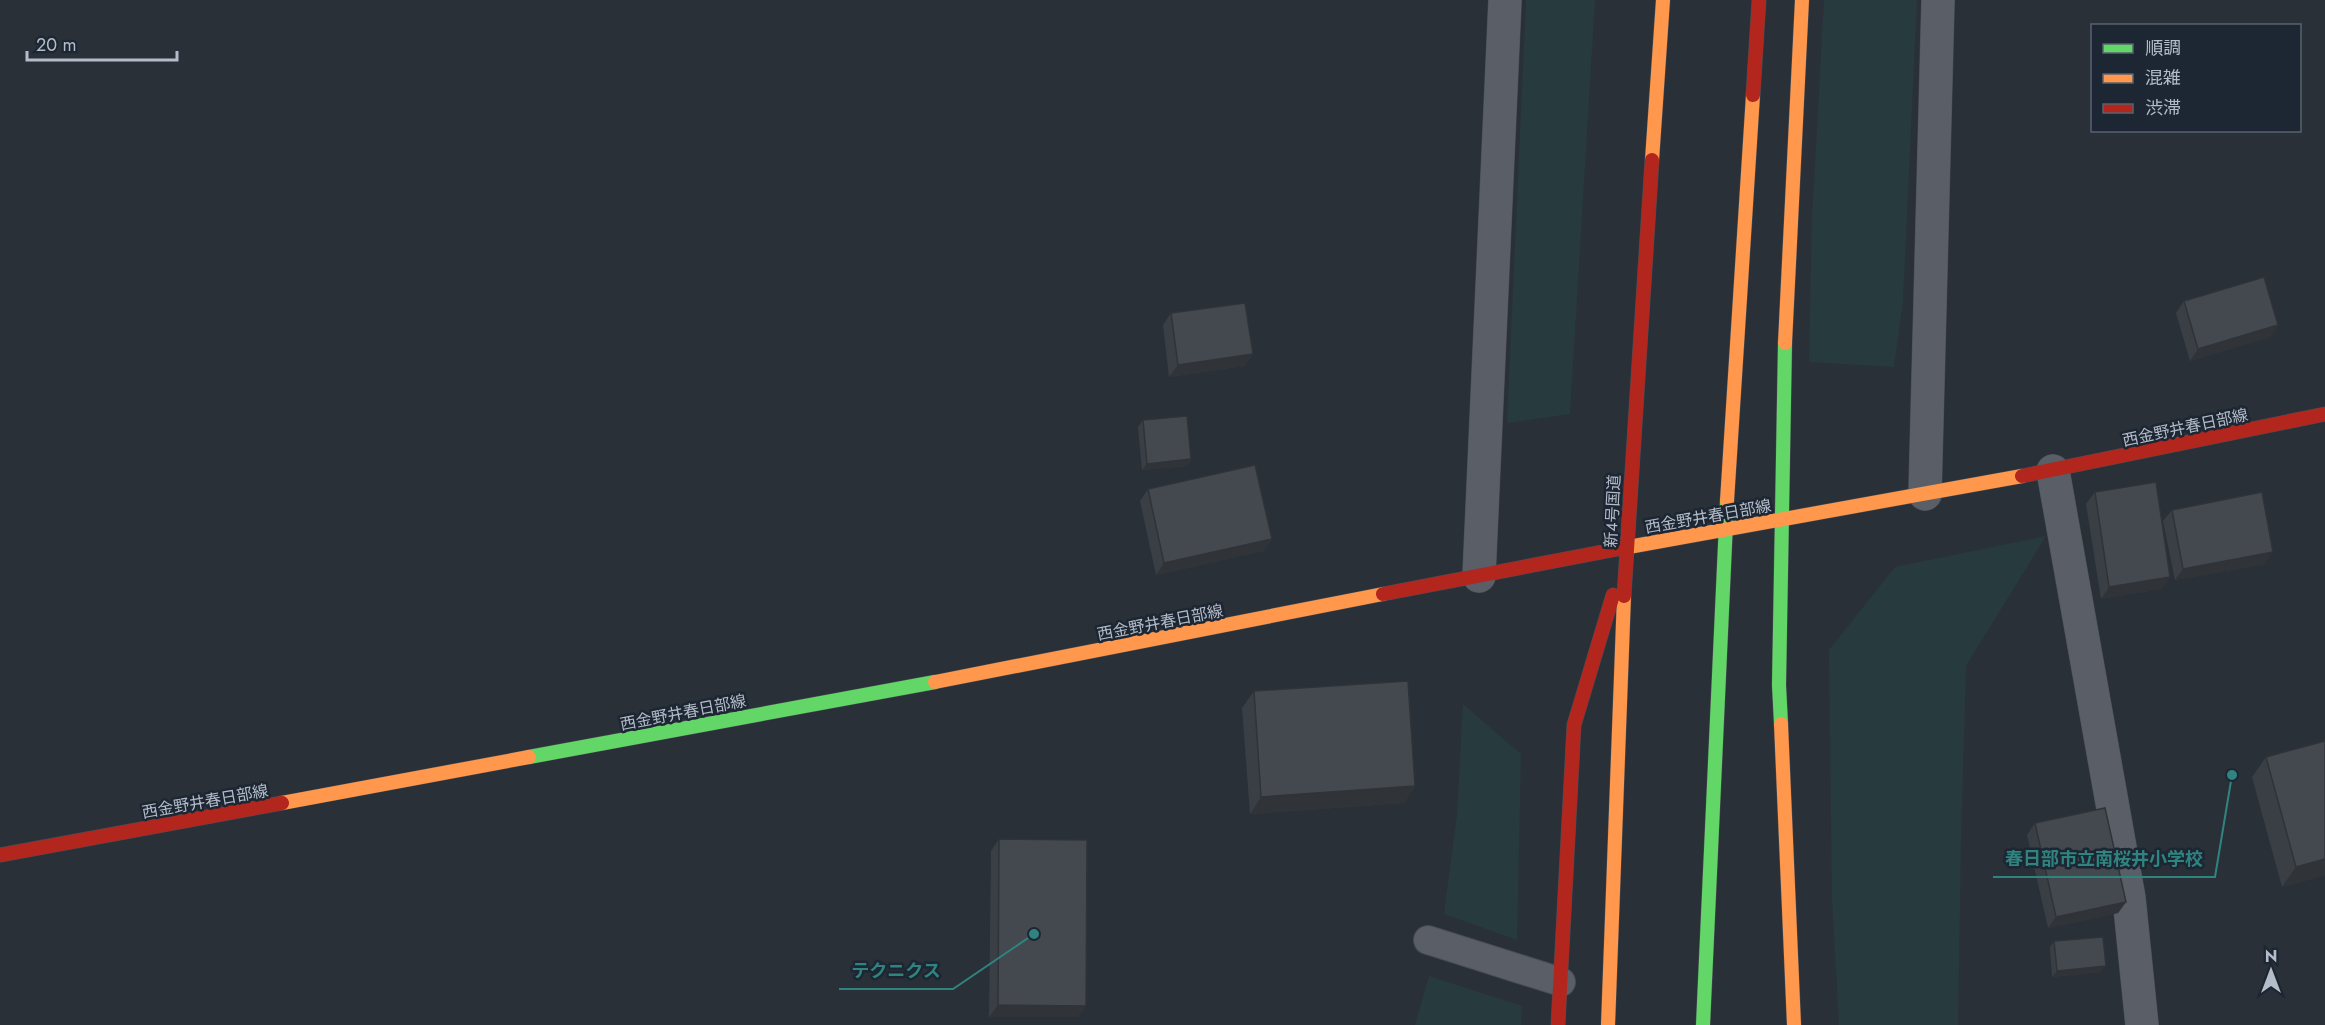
<svg xmlns="http://www.w3.org/2000/svg" width="2325" height="1025" font-family="Jost,'Noto Sans JP',sans-serif">
<rect width="100%" height="100%" fill="#2a3038"/>
<!-- green -->
<path fill="#273a3e" d="M1526 0H1595L1570 414 1507 423Z
M1824 0H1917L1903 301 1894 367 1809 362 1812 219Z
M2046 536 1966 666 1961 844 1958 1025H1839L1832 898 1829 650 1895 567Z
M1463 704 1521 754 1517 940 1444 914 1457 814Z
M1429 976 1522 1006 1521 1025H1415Z"/>
<g fill="none" stroke-linecap="round" stroke-linejoin="round">
<!-- lane casing -->
<g stroke="#484c53" stroke-width="30">
<path id="lane" d="M1428 940 1561 982"/>
</g>
<!-- street casing -->
<g stroke="#484c53" stroke-width="34">
<path id="street" d="M2053 471 2129 898 2142 1025
M1925 494 1938 0
M1479 576 1505 0"/>
</g>
<!-- fast casing -->
<g stroke="#484c53" stroke-width="15">
<path id="fast" d="M1781 724 1779 685 1785 343
M529 757 935 682
M1703 1025 1727 501"/>
</g>
<!-- slow casing -->
<g stroke="#484c53" stroke-width="15">
<path id="slow" d="M1652 160 1663 0
M1785 343 1802 0
M1727 501 1753 95
M1623 548 2022 476
M935 682 1383 594
M1781 724 1794 1025
M282 803 529 757
M1608 1025 1624 596"/>
</g>
<!-- jam casing -->
<g stroke="#484c53" stroke-width="15">
<path id="jam" d="M1753 95 1759 0
M2022 476 2325 414
M1383 594 1623 548
M1624 596 1652 160
M0 855 282 803
M1558 1025 1574 725 1613 595"/>
</g>
<!-- lane -->
<use href="#lane" stroke="#5a5e66" stroke-width="28"/>
<!-- street -->
<use href="#street" stroke="#5a5e66" stroke-width="33"/>
<!-- fast -->
<use href="#fast" stroke="#63d668" stroke-width="14"/>
<!-- slow -->
<use href="#slow" stroke="#ff974d" stroke-width="14"/>
<!-- jam -->
<use href="#jam" stroke="#b3261e" stroke-width="14"/>
</g>
<!-- wall -->
<path fill="#3a3f45" d="M2184 301 2270 337 2190 361 2176 313Z
M1171 313 1253 354 1244 366 1169 377 1163 325Z
M1143 420 1191 459 1187 466 1142 470 1138 427Z
M1148 489 1272 539 1263 551 1156 575 1140 501Z
M2095 492 2162 589 2101 599 2086 504Z
M2172 510 2265 564 2175 580 2163 521Z
M1254 691 1415 786 1404 803 1250 814 1242 708Z
M2266 757 2325 875 2282 887 2252 777Z
M2035 823 2126 902 2118 913 2048 928 2027 835Z
M999 839 1086 1006 1077 1017H989L991 851Z
M2054 941 2101 972 2052 977 2050 947Z"/>
<!-- shaded-wall -->
<path fill="#303338" d="M2278 325 2270 337 2190 361 2198 349Z
M1253 354 1244 366 1169 377 1178 365Z
M1191 459 1187 466 1142 470 1147 464Z
M1272 539 1263 551 1156 575 1164 563Z
M2273 552 2265 564 2175 580 2183 569Z
M2170 577 2162 589 2101 599 2109 587Z
M1415 786 1404 803 1250 814 1261 797Z
M2325 859V875L2282 887 2296 867Z
M2126 902 2118 913 2048 928 2056 917Z
M2106 966 2101 972 2052 977 2057 971Z
M998 1005 1086 1006 1077 1017H989Z"/>
<!-- building -->
<path fill="#444950" stroke="#303338" stroke-width="1.5" d="M2264 277 2278 325 2198 349 2184 301Z
M1245 303 1253 354 1178 365 1171 313Z
M1187 416 1191 459 1147 464 1143 420Z
M1255 465 1272 539 1164 563 1148 489Z
M2156 482 2170 577 2109 587 2095 492Z
M2262 492 2273 552 2183 569 2172 510Z
M1408 681 1415 786 1261 797 1254 691Z
M2325 741V859L2296 867 2266 757Z
M2105 808 2126 902 2056 917 2035 823Z
M999 839 1087 840 1086 1006 998 1005Z
M2103 937 2106 966 2057 971 2054 941Z"/>
<g text-anchor="middle" stroke-width="5" stroke-linejoin="round" paint-order="stroke">
<!-- street labels -->
<g font-size="16" fill="#b4bcc9" stroke="#1d2633">
<text transform="translate(2185 427) rotate(-12)" y="6">西金野井春日部線</text>
<text transform="translate(1612 511) rotate(-87)" y="6">新4号国道</text>
<text transform="translate(1708 516) rotate(-10)" y="6">西金野井春日部線</text>
<text transform="translate(1160 622) rotate(-11)" y="6">西金野井春日部線</text>
<text transform="translate(683 712) rotate(-11)" y="6">西金野井春日部線</text>
<text transform="translate(205 801) rotate(-10)" y="6">西金野井春日部線</text>
</g>
</g>
<!-- callouts -->
<path fill="none" stroke="#308480" stroke-width="2" d="M2232 775L2215 877H1993M1034 934L953 989H839"/>
<g fill="#308480" stroke="#1d2633" stroke-width="2">
<circle cx="2232" cy="775" r="6"/>
<circle cx="1034" cy="934" r="6"/>
</g>
<g font-size="18" text-anchor="middle" font-weight="bold" fill="#308480" stroke="#1d2633" stroke-width="5" stroke-linejoin="round" paint-order="stroke">
<text x="2104" y="865">春日部市立南桜井小学校</text>
<text x="896" y="977">テクニクス</text>
</g>
<!-- legend -->
<rect x="2091" y="24" width="210" height="108" fill="#1d2633" stroke="#59626f" stroke-width="1.5"/>
<rect x="2103" y="44" width="30" height="9" fill="#63d668" stroke="#59626f" stroke-width="1.5"/>
<text x="2145" y="54" font-size="18" fill="#b4bcc9">順調</text>
<rect x="2103" y="74" width="30" height="9" fill="#ff974d" stroke="#59626f" stroke-width="1.5"/>
<text x="2145" y="84" font-size="18" fill="#b4bcc9">混雑</text>
<rect x="2103" y="104" width="30" height="9" fill="#b3261e" stroke="#59626f" stroke-width="1.5"/>
<text x="2145" y="114" font-size="18" fill="#b4bcc9">渋滞</text>
<!-- north arrow -->
<g transform="translate(2271 971)" stroke="#1d2633" stroke-width="4.5" paint-order="stroke">
<path d="M0-4.5L10 22L0 15L-10 22Z" fill="#b4bcc9"/>
<text y="-9" font-size="16" font-weight="bold" text-anchor="middle" fill="#b4bcc9">N</text>
</g>
<!-- scale -->
<path d="M27 51v9h150v-9" fill="none" stroke="#b4bcc9" stroke-width="3"/>
<text x="36" y="51" font-size="18" fill="#b4bcc9" stroke="#1d2633" stroke-width="4.5" paint-order="stroke">20 m</text>
</svg>
